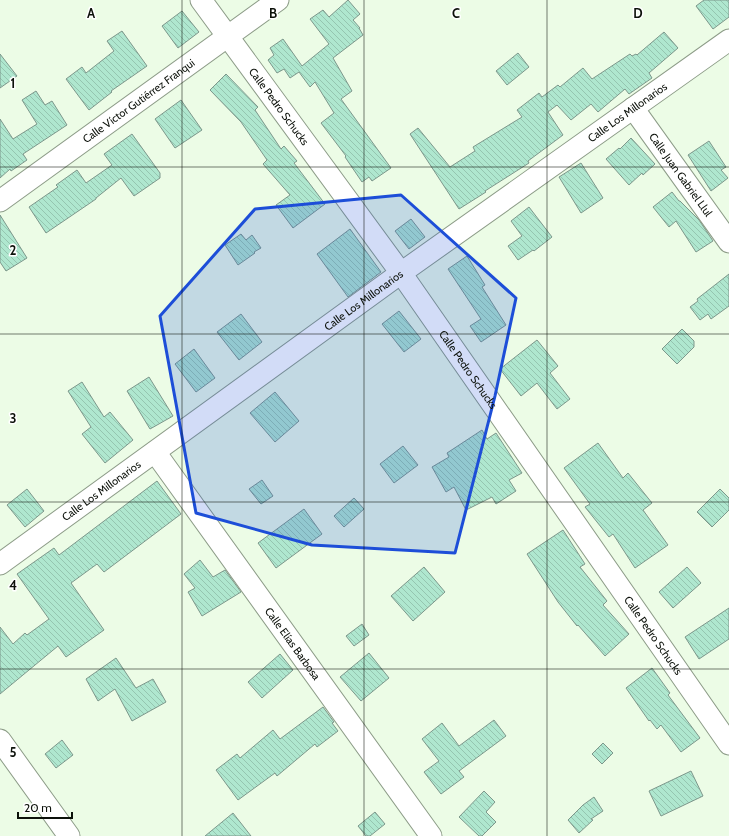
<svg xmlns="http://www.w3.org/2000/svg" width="729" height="836" font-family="Cabin,sans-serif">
<defs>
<pattern id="building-back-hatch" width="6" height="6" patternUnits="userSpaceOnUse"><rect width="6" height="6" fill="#afe7cf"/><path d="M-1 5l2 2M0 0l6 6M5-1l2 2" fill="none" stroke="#95c5b0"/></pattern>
</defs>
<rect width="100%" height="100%" fill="#ecfce6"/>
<!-- building -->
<path fill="url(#building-back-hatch)" stroke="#7d978b" d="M348 0 360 14 353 20 360 28H359L363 35 333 58 352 91 341 99 391 168 372 181 369 177 362 182 345 157 346 156 321 123 334 113 315 82 310 87 299 72 290 78 284 69 277 73 268 60 274 55 270 48 283 39 302 66 329 44 310 19 323 10 329 17Z
M704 0H729V17L713 29 696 6Z
M182 11 199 32 178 48 162 26Z
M122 31 147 66 111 91 112 92 89 110 66 79 82 67 86 73 114 51 107 41Z
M664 32 678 48 649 73 652 78 629 94 625 89 598 112 591 104 571 120 557 105 548 112 563 135 528 161 529 163 485 191 486 192 459 209 410 134 418 128 450 167 475 151 473 147 522 117 517 110 539 93 542 97 558 85 560 87 583 68 592 79 630 54 632 56 636 54 637 55Z
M518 53 529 67 507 85 496 71Z
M0 54 17 76 0 88Z
M226 74 258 107 255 110 281 149 284 146 297 161 294 163 325 204 293 228 276 205 290 195 263 164 267 160 241 122 210 90Z
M36 91 45 105 52 101 67 125 23 154 27 160 11 171 10 169 0 178V119L13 139 37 124 22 100Z
M181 100 202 130 175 148 155 119Z
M132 134 160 173V178L134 196 121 178 96 198V199L46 233 29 207 58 187 56 185 77 170 86 183 112 165 104 154Z
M631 138 655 164 643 175 642 173 629 185 606 159 619 148 620 149Z
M709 141 726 167 721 170 728 178 711 191 688 155Z
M581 163 603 198 581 213 559 177Z
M672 192 679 201H680L699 220 713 241 696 252 676 221 669 227 653 207Z
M529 207 552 237 534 251 533 250 518 260 508 246 522 236 511 221Z
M0 215 27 258 6 271 0 262Z
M411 219 425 237 409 249 395 231Z
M350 229 381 272 348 297 317 254Z
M241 234 246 240 252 235 261 248 254 252 255 253 238 265 225 245Z
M467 256 485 285 482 287 506 325 481 342 470 326 481 319 448 269Z
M729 274V306L711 319 708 314 700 320 690 307 698 301 697 299Z
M399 311 421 339 404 352 382 324Z
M241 314 262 342 239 360 217 332Z
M682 329 694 341V347L677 364 662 349Z
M537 340 558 366 550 373 570 399 557 409 537 383 521 396 500 369Z
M194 349 215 378 196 392 175 364Z
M149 377 173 416 150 429 127 391Z
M82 382 104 417 110 412 133 440 105 463 82 434 91 427 68 391Z
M275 392 299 421 275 442 250 413Z
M482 430 487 439 496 433 522 473 509 480 516 491 496 504 492 497 466 510 454 487 446 492 432 467 449 457 447 453Z
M598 443 623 478 628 473 652 503 643 510 668 545 635 568 613 534 609 537 585 507 590 504 564 468Z
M403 446 418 465 394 483 380 464Z
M262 480 273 496 261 504 249 489Z
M157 481 181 514 104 572 97 564 71 583 104 630 66 657 58 646 0 694V627L13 644 25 633 27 635 49 619 17 574 54 548 59 555Z
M27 489 44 511 25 527 7 505Z
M720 489 729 498V510L712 527 697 512Z
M354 498 364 509 344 527 334 516Z
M304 509 322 534 276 568 258 543Z
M563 530 585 564 580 567 607 601 603 605 629 634 605 656 578 625 577 626 558 602 527 554Z
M200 560 213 577 225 570 241 592 202 616 188 592 195 588 184 574Z
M424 567 445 592 413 621 391 596Z
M687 567 701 583 673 608 659 592Z
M729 608V639L699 659 685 637Z
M362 624 369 635 354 646 346 636Z
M369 653 389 678 361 701 340 677Z
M280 654 293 670 262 698 248 682Z
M116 658 136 688 153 679 166 702 132 721 115 689 98 701 86 679Z
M652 668 670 693 668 695 700 738 681 752 661 725 657 729 650 720 649 721 626 688Z
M323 707 334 722 332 723 338 731 317 747 315 744 277 776 275 773 238 800 216 770 237 754 240 758 273 730 280 739Z
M494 720 506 736 459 771 464 777 441 794 424 772 439 761 422 739 442 723 459 746Z
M62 740 73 755 56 768 45 754Z
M603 743 613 753 602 764 592 754Z
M691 771 703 796 661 816 649 791Z
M484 791 495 802 486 812 496 822 482 836H479L459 817Z
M594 797 603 811 591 819 593 820 579 833 568 820 583 805Z
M375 812 385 824 370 836H366L358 826Z
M233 813 251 836H205Z"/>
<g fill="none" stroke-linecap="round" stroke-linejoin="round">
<!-- minor casing -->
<g stroke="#8d9c88" stroke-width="23">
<g id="minor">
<path id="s1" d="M201 0 401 273 729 744"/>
<path id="s2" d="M633 108 729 242"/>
<path id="s3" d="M0 201 278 0"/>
<path id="s4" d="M155 452 431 836"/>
<path id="s5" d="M0 564 401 273 729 40"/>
<path d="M0 740 69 836"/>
</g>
</g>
<!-- minor -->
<use href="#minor" stroke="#fff" stroke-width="21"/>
</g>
<!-- marked area -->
<path fill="#1d4ed8" fill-opacity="0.2" stroke="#1d4ed8" stroke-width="3" stroke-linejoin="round" d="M401 195 516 298 495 396 455 553 312 545 196 513 160 316 255 209Z"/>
<!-- grid -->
<path fill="none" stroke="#0c110a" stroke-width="1" stroke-opacity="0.55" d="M182 0V836M364 0V836M547 0V836M0 167H729M0 334H729M0 502H729M0 669H729"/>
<g text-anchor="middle" stroke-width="3" stroke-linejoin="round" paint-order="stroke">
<!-- street labels -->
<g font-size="11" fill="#0c110a" stroke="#fff">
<text dy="4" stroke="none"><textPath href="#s3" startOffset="171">Calle Víctor Gutiérrez Franqui</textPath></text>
<text dy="4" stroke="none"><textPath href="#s1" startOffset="132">Calle Pedro Schucks</textPath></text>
<text dy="4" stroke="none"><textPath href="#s5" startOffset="773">Calle Los Millonarios</textPath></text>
<text dy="4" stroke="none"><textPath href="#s2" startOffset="82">Calle Juan Gabriel Llul</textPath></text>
<text dy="4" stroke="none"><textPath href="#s5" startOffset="449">Calle Los Millonarios</textPath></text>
<text dy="4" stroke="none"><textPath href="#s1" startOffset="456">Calle Pedro Schucks</textPath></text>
<text dy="4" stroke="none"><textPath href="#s5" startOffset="125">Calle Los Millonarios</textPath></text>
<text dy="4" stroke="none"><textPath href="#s1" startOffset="780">Calle Pedro Schucks</textPath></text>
<text dy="4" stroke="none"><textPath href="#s4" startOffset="236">Calle Elías Barbosa</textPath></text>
</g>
</g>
<g font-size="13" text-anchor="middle" font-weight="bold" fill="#0c110a" stroke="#fff" stroke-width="3" stroke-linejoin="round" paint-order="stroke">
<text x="91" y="18">A</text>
<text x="273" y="18">B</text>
<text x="456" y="18">C</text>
<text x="638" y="18">D</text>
<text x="13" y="88">1</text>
<text x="13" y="255">2</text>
<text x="13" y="423">3</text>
<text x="13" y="590">4</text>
<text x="13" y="757">5</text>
</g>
<!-- scale -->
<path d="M18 812v6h54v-6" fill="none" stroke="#0c110a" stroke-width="2"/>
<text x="24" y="812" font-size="12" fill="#0c110a" stroke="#ffffff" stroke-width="3" paint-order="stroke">20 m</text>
</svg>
